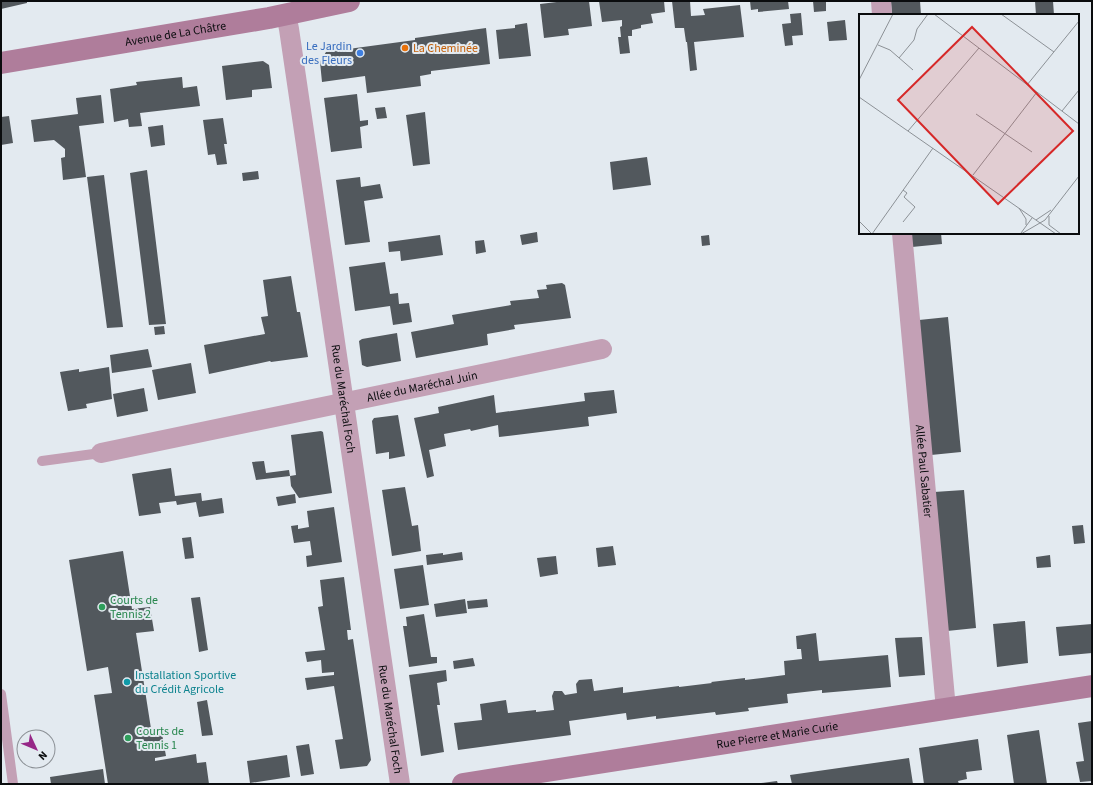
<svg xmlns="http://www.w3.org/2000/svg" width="1093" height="785" font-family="'Source Sans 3',sans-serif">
<rect width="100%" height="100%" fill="#e3eaf0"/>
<!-- building -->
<path fill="#52585d" d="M1 1H27V3L1 9Z
M565 1H589L592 26 568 29 569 35 544 38 540 4Z
M599 1H664L665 12 651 14 653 23 641 25V28L632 30V36H628L630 53 620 54 618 37H621L620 27 622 26V20L602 22Z
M672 1H690L691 16 705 15 703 9 740 5 744 37 694 42 697 70 690 71 687 42H686L684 28H675Z
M750 1H788L789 9 758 12V9L751 10Z
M813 1H826V11L814 12Z
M891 1H920L921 15H892Z
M1035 1H1053L1054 15H1036Z
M801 13 803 35 792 36 793 45 785 46 782 24 791 23 790 14Z
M845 20 847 40 829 41 827 22Z
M527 23 531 56 499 59 496 30 515 28V25Z
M486 28 490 64 431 71V74L420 76 421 86 367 93 365 76 322 82 320 62 326 52 415 40V38Z
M263 61 269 65 272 88 252 90V97L226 100 222 66Z
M182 77 183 88 197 86 200 106 140 113 142 126 129 127 128 119 114 122 110 89 137 85 136 82Z
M357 94 360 121 368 120V125L360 127 362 148 331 152 324 98Z
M101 95 104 123 79 126 86 177 63 180 61 158 65 157V149L54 140 34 142 31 120 78 114 76 98Z
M385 107 387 118 377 119 375 108Z
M425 112 430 164 413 166 406 115Z
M9 116 13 143 1 145V117Z
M223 118 227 144H224L227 164 217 165 215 154 208 155 203 120Z
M163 125 165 145 151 147 148 127Z
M647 157 651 185 613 190 610 162Z
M147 170 166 324 149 325 130 173Z
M258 171 259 179 243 181 242 173Z
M104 175 123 327 107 328 87 177Z
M360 177 361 187 380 184 383 198 364 201 370 242 345 245 336 180Z
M537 232 538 242 522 245 520 235Z
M911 233H941L942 244 912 247Z
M440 235 443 255 401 261 400 251 389 252 388 242Z
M709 235 710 245 702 246 701 236Z
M484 240 486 252 476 254 475 241Z
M385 262 390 294 398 293 399 304 409 303 412 322 393 325 390 306 355 311 349 267Z
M291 276 297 312H300L308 357 271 362 270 361 209 374 204 345 265 334 261 317 268 316 263 280Z
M562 283 565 285 571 318 514 325 515 329 487 334 488 345 416 358 411 332 454 324 452 315 511 305 510 301 539 298 537 290 547 289 546 285Z
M948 317 961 452 931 455 919 320Z
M164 326 165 334 155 335 154 327Z
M397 333 401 361 367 367 362 365 359 341 362 339Z
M148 349 152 367 112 373 110 355Z
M191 363 196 393 158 400 152 370Z
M109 367 112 399 86 404 87 408 68 411 60 372 79 369V372Z
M144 388 148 411 117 417 113 394Z
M614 390 617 413 588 417 589 426 499 437 498 425 471 431 470 429 444 434 446 446 429 450 434 476 427 478 414 418 439 413 438 407 494 395 496 413 585 401 584 393Z
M398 415 405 456 389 459V452L376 454 372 421 374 418Z
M321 431 323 432 332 493 299 498 291 486 290 476 296 475 291 435Z
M264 461 266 473 289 470 290 476 256 480 252 462Z
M171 468 175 496 201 493 202 501 222 498 224 513 199 517 196 502 177 505 176 501 159 503 161 513 139 516 132 474Z
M405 487 412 526 418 525 421 551 392 556 382 490Z
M964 490 976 628 947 631 934 492Z
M295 494 296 503 278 506 276 497Z
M334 507 342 562 307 567 306 556 312 555 310 541 294 543 291 526 298 525V529L309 527 307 511Z
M1083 525 1085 543 1074 544 1072 526Z
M191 537 194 558 185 559 182 538Z
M613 546 616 565 598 567 596 548Z
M123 551 132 609 150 607 154 631 136 633 152 735 162 734 166 756 155 758V761L196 754 197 763 206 762 209 784H108L94 695 112 693 108 667 87 671 69 560Z
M462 552 463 560 427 565 426 555 443 553V555Z
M1050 555 1051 567 1037 568 1036 557Z
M556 556 558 574 540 577 537 558Z
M423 565 429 605 400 609 394 569Z
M344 577 351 630H347L348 640 353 639 371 760 367 766 340 769 335 740 343 739 334 686 307 690 305 678 334 675V672L322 673 321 660 307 662 305 652 325 650 318 607 323 606 320 580Z
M200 597 208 650 199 652 191 598Z
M465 599 467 613 436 617 434 604Z
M487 599 488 607 468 609 467 601Z
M424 614 431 657H437V663L409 667 403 626H407L406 617Z
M1025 621 1028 663 997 667 993 624Z
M1092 624V653L1059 656 1056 627Z
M816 633 819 661 888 655 891 687 822 693V690L787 694 788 703 748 708 749 711 716 715 715 712 656 719V716L627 720 626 713 569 721 571 735 458 750 454 723 482 720 480 704 506 700 508 713 536 710V712L554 710 552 696 554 691H562L565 695 577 693 576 684 579 680 592 679 594 691 623 687V693L679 686V687L712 683 711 682 745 678V680L785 675 784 661 802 659 801 649H797L796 636Z
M922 637 925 675 899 677 895 638Z
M473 658 475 666 454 669 453 661Z
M446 670 447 681 437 683 440 705H437L444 752 421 756 409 675Z
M207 700 213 735 202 736 197 702Z
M1092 721V781L1080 782 1076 762 1084 761 1078 723Z
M1039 730 1047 784H1014L1007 735Z
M978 739 982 770 966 772 967 779 958 781 959 784H943V783L924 784 919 748Z
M309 744 314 774 301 776 296 746Z
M287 755 290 777 250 783 247 761Z
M909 758 913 784H792L790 775Z
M103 769 105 784H51L50 777Z
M777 781 778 784H761V783Z"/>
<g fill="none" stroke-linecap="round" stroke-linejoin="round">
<!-- lane -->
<path stroke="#c3a0b5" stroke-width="10" d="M42 461 101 453
M1 694 13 784"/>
<!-- street -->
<g stroke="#c3a0b5" stroke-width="20">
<path d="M881 1 882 15"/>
<path id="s1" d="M286 14 289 29 400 784"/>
<path id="s2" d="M902 233 946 709"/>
<path id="s3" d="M101 453 602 349"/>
</g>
<!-- secondary -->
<g stroke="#af7d9b" stroke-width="22">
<path id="s4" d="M1 63 269 18 349 1"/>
<path id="s5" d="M463 784 1092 686"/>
</g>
</g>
<!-- markers -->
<circle fill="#e8710a" stroke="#e3eaf0" stroke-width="1.5" cx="405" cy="48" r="4"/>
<circle fill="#3f7fe0" stroke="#e3eaf0" stroke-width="1.5" cx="360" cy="53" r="4"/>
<g fill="#2e9e5b" stroke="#e3eaf0" stroke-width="1.5">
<circle cx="102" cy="607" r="4"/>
<circle cx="128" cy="738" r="4"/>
</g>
<circle fill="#0f9aa8" stroke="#e3eaf0" stroke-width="1.5" cx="127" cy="682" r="4"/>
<g text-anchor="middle" stroke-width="4" stroke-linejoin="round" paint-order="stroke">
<!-- street labels -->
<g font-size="12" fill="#0a0c0e" stroke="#e3eaf0">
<text dy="4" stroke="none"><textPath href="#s4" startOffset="177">Avenue de La Châtre</textPath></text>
<text dy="4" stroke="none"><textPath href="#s3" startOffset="328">Allée du Maréchal Juin</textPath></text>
<text dy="4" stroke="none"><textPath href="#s1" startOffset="389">Rue du Maréchal Foch</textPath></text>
<text dy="4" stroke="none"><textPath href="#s2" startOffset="239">Allée Paul Sabatier</textPath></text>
<text dy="4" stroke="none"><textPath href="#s1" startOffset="713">Rue du Maréchal Foch</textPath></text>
<text dy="4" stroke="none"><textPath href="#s5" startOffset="318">Rue Pierre et Marie Curie</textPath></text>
</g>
<!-- shop labels -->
<g font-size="12" fill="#366cbe" stroke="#e3eaf0" text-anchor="end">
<text x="352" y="50">Le Jardin<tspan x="352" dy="14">des Fleurs</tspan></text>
</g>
<!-- food labels -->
<g font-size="12" fill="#c56008" stroke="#e3eaf0" text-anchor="start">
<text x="413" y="52">La Cheminée</text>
</g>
<!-- leisure labels -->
<g font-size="12" fill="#27864d" stroke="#e3eaf0" text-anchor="start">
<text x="110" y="604">Courts de<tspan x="110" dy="14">Tennis 2</tspan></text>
<text x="136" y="735">Courts de<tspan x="136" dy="14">Tennis 1</tspan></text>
</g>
<!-- culture labels -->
<g font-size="12" fill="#0d838f" stroke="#e3eaf0" text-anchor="start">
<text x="135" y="679">Installation Sportive<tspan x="135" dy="14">du Crédit Agricole</tspan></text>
</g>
</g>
<!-- overview -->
<g transform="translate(859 14)">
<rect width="220" height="220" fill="#e3eaf0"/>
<path fill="none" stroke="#8c9196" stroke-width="1" d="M75 0 220 110M142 0 195 38M19 31 31 36 54 56M40 44 55 26 58 15 69 0M0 66 34 0M168 71 220 7M0 83 197 220M203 97 220 76M117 100 173 138M49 117 120 34M114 161 178 78M44 176 48 179 45 183 56 193 44 208M160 194 167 205V211M190 202V211L202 220M177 206 192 196M0 207 13 220M162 219 173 204M13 220 74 134M162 220 186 206 220 162"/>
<path fill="#d62828" fill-opacity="0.15" stroke="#d62828" stroke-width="2" d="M113 13 214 117 139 190 39 86Z"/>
<rect width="220" height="220" fill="none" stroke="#0a0c0e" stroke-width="2"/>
</g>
<!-- border -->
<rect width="1093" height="785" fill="none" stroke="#0a0c0e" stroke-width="4"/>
<!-- north arrow -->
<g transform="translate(36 749) rotate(134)"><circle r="19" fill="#e3eaf0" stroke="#8c9196"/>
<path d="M0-3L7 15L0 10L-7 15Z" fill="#962787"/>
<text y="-6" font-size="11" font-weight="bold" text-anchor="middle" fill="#0a0c0e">N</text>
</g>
</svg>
